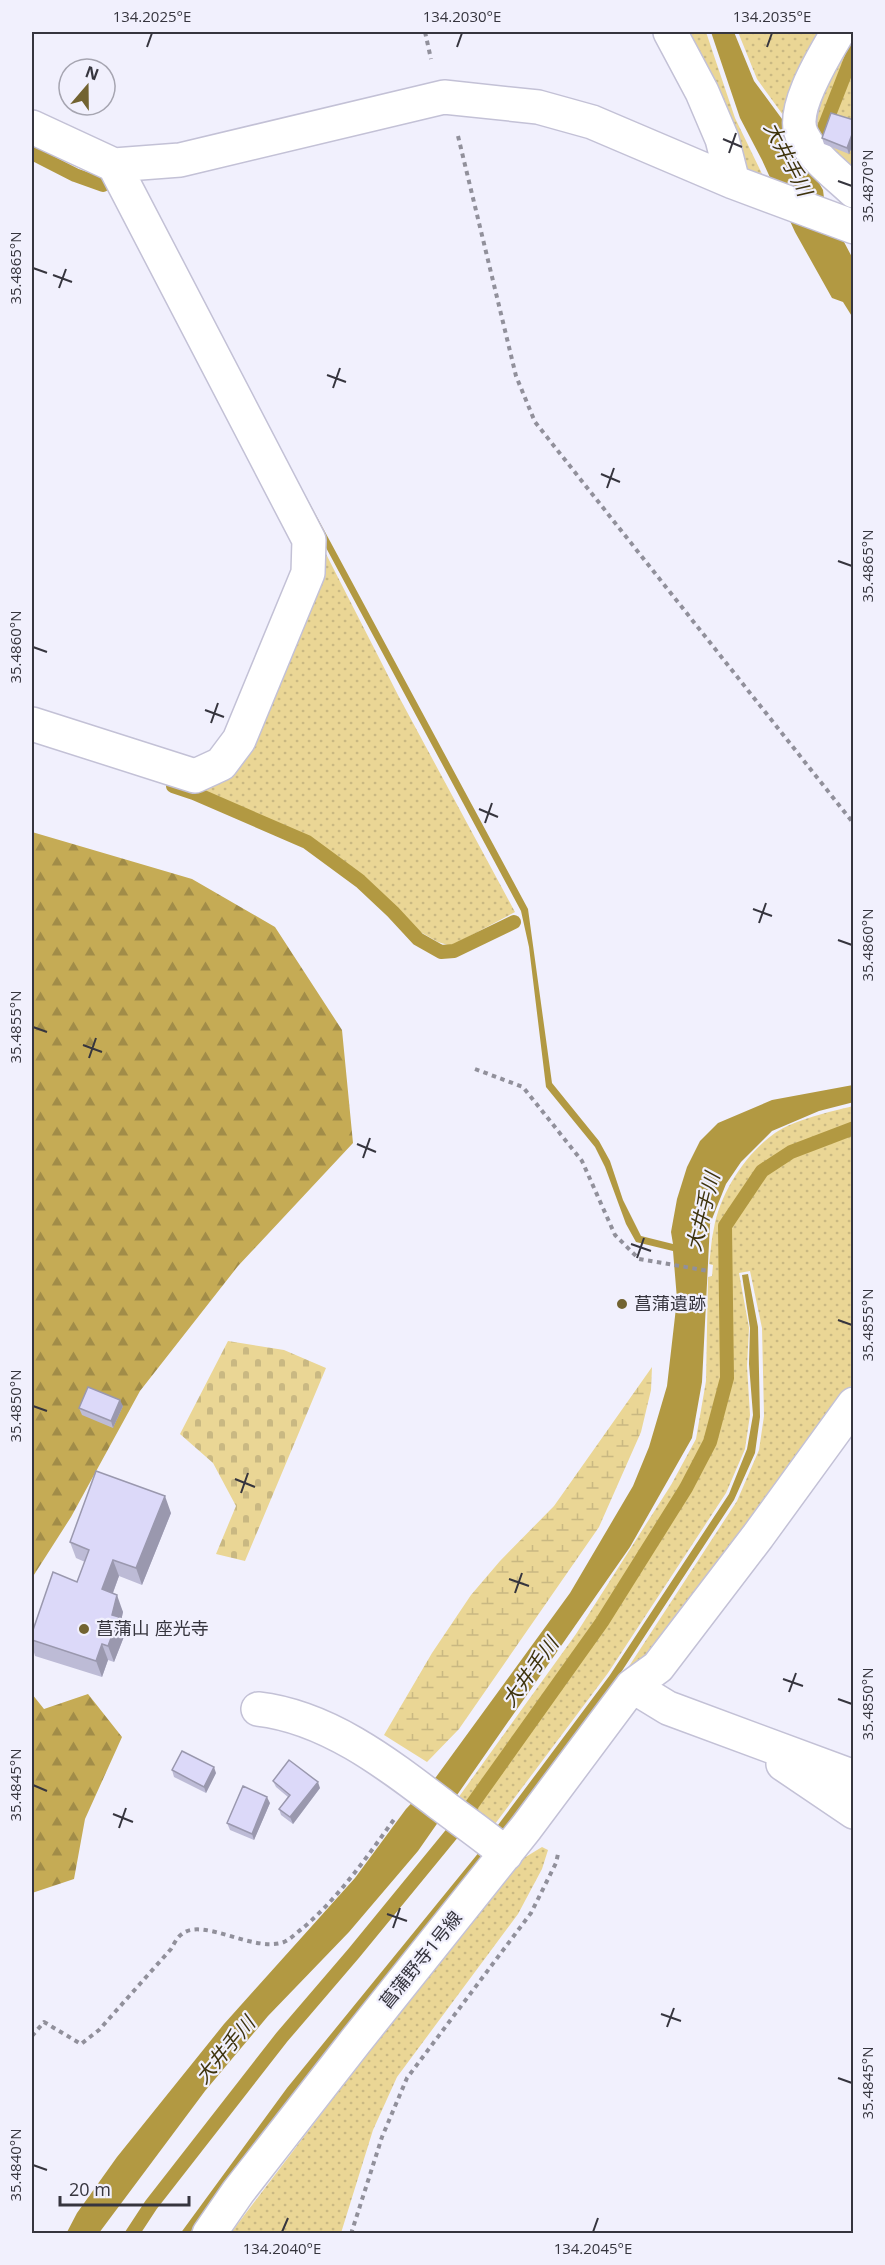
<svg xmlns="http://www.w3.org/2000/svg" width="885" height="2265" font-family="'Open Sans','Noto Sans JP',sans-serif">
<defs>
<pattern id="grass-dots" width="8" height="8" patternUnits="userSpaceOnUse" patternTransform="scale(1.5)"><rect width="8" height="8" fill="#ead695"/><path d="M2 2h.1M6 6h.1" fill="none" stroke="#c9b882" stroke-width="1.8" stroke-linecap="round"/></pattern>
<pattern id="forest-firs" width="22" height="20" patternUnits="userSpaceOnUse" patternTransform="scale(1.5)"><rect width="22" height="20" fill="#c5ab55"/><path d="M5 1l3.5 6h-7zM16 11l3.5 6h-7z" fill="#a18c48"/></pattern>
<pattern id="wetland-marsh" width="20" height="14" patternUnits="userSpaceOnUse" patternTransform="scale(1.5)"><rect width="20" height="14" fill="#ead695"/><path d="M1 5h8M5 5V1M11 12h8M15 12V8" fill="none" stroke="#c9b882"/></pattern>
<pattern id="cemetery-stones" width="16" height="16" patternUnits="userSpaceOnUse" patternTransform="scale(1.5)"><rect width="16" height="16" fill="#ead695"/><path d="M2 7V4a2 2 0 0 1 4 0v3zM10 15v-3a2 2 0 0 1 4 0v3z" fill="#c9b882"/></pattern>
</defs>
<rect width="100%" height="100%" fill="#f1f0fd"/>
<!-- grass -->
<path fill="url(#grass-dots)" d="M683 32H706L735 118 764 178 749 173 716 96Z
M738 32H825L783 115 757 79Z
M853 32V172L816 146 810 113Z
M325 552 399 697 515 912 451 946 438 942 417 930 366 878 309 837 195 787Z
M853 1106V1383L656 1653 620 1680 737 1501 759 1450 764 1416 762 1328 750 1271 739 1273 749 1328 747 1366 750 1415 745 1449 726 1493 608 1673 492 1828 453 1805 576 1634 671 1485 696 1439 706 1381 708 1277 712 1276 713 1265 709 1264C711 1252 711 1240 714 1228 720 1193 746 1153 775 1133 796 1119 830 1112 853 1106Z
M542 1847 548 1850 542 1869 518 1914 397 2077 373 2130 341 2233 230 2234 356 2068 519 1861Z"/>
<!-- forest -->
<path fill="url(#forest-firs)" d="M32 832 192 879 275 927 342 1030 353 1143 238 1266 140 1391 71 1517 32 1578Z
M32 1694 44 1709 88 1694 122 1737 85 1819 74 1879 32 1893Z"/>
<!-- wetland -->
<path fill="url(#wetland-marsh)" d="M652 1367 651 1390 641 1432 599 1527 459 1729 427 1762 384 1735 432 1653 471 1595 500 1561 554 1506Z"/>
<!-- cemetery -->
<path fill="url(#cemetery-stones)" d="M228 1341 284 1350 326 1368 245 1561 216 1554 236 1506 213 1463 180 1434Z"/>
<!-- water -->
<path fill="#b29942" d="M711 32H734L754 81 782 119 823 190 825 206 853 259V318L843 302 832 298 795 232 762 160 740 118Z
M204 307 528 909 552 1083 599 1141 610 1161 623 1200 641 1236 673 1244 671 1232 677 1199 687 1167 700 1141 718 1123 772 1100 853 1085 854 1102 819 1111 772 1131 741 1162 726 1184 710 1224 702 1382 692 1438 630 1547 418 1851 349 1932 268 2016 205 2091 99 2233 66 2234 77 2213 117 2157 224 2024 355 1878 406 1809 436 1777 570 1593 633 1486 649 1447 667 1386 677 1299 673 1251 636 1242 626 1224 605 1167 595 1147 546 1087 529 947 521 911 199 311Z
M748 1274 758 1327 760 1417 755 1453 734 1500 616 1680 505 1831 495 1829 610 1675 729 1494 747 1449 753 1415 749 1364 750 1328 742 1275Z
M480 1851 487 1856 240 2166 190 2233 180 2234 287 2088Z"/>
<g fill="none" stroke-linecap="round" stroke-linejoin="round">
<!-- stream -->
<path stroke="#b29942" stroke-width="14" d="M818 143 854 51
M32 153 75 175 103 185
M173 786 194 793 307 842 360 881 393 912 418 939 441 952 454 951 514 922
M466 1813 602 1622 686 1488 710 1442 727 1378 725 1226 762 1171 791 1152 854 1128
M132 2234 151 2205 282 2037 354 1953 454 1831"/>
<!-- minor casing -->
<g stroke="#c3c1d6" stroke-width="36">
<path id="minor" d="M670 32 702 92 722 139 733 182
M838 32C825 54 788 113 803 137 814 158 837 175 854 191
M32 127 114 165 180 160 444 97 538 107 592 122 733 182 854 227
M32 724 195 776 221 764 239 740 308 573 309 540 114 165
M632 1686 668 1708 854 1777
M258 1709C328 1717 388 1764 443 1806 464 1822 486 1837 506 1854
M783 1764 854 1812
M209 2234 238 2192 355 2042 526 1828 632 1686 658 1667 758 1536 854 1404"/>
</g>
<!-- path -->
<path stroke="#91909b" stroke-width="4" stroke-dasharray="4.5 4.5" stroke-linecap="butt" d="M425 32 431 59
M458 136 516 376 535 422 854 824
M475 1069 523 1087 582 1161 615 1235 639 1259 709 1271
M32 2036 44 2022 81 2044 99 2030 171 1949C174 1944 177 1937 182 1934 203 1917 253 1953 284 1942 291 1939 297 1932 303 1928 340 1896 367 1857 395 1818
M351 2234 382 2137 407 2078 531 1913 556 1863 558 1854"/>
<!-- minor -->
<use href="#minor" stroke="#fff" stroke-width="33"/>
</g>
<!-- wall -->
<path fill="#bdbbd6" d="M854 120V142L849 154 824 144 822 138Z
M123 1406 113 1428 82 1415 79 1408Z
M171 1513 142 1585 119 1576 113 1593 123 1612 121 1621 125 1634 114 1662 108 1660 102 1677 35 1656 32 1645V1633L77 1582 85 1562 76 1558 70 1542Z
M172 1770 216 1773 206 1793 174 1777Z
M273 1781 320 1788 293 1824 281 1815 279 1809 288 1797 276 1787Z
M270 1803 254 1840 230 1830 227 1823Z"/>
<!-- shaded-wall -->
<path fill="#9a98ae" d="M854 129V142L849 154 847 148Z
M120 1400 123 1406 113 1428 111 1421Z
M165 1496 171 1513 142 1585 136 1568Z
M113 1560 119 1576 108 1606 102 1589Z
M117 1595 123 1612 121 1621 125 1634 114 1662 108 1646 112 1615Z
M102 1644 108 1660 102 1677 96 1661Z
M214 1767 216 1773 206 1793 204 1787Z
M318 1782 320 1788 293 1824 290 1817Z
M267 1797 270 1803 254 1840 252 1834Z"/>
<!-- building -->
<path fill="#dcd9f9" stroke="#9a98ae" stroke-width="1.5" d="M831 113 854 120V129L847 148 822 138Z
M88 1387 120 1400 111 1421 79 1408Z
M96 1471 165 1496 136 1568 113 1560 102 1589 117 1595 112 1615 119 1617 108 1646 102 1644 96 1661 32 1640V1633L53 1572 77 1582 89 1550 70 1542Z
M182 1751 214 1767 204 1787 172 1770Z
M289 1760 318 1782 290 1817 279 1809 290 1795 273 1781Z
M243 1786 267 1797 252 1834 227 1823Z"/>
<!-- ticks -->
<path fill="none" stroke="#36353e" stroke-width="2" d="M147 47 152 33M457 47 462 33M767 47 772 33M723 139 742 147M729 153 736 133M838 181 852 186M33 268 47 273M53 275 72 282M59 288 66 269M327 375 346 382M333 388 340 368M601 474 620 482M607 488 614 468M838 561 852 566M33 647 47 652M205 710 224 717M211 723 218 703M479 809 498 817M485 823 492 803M753 909 772 916M759 923 766 903M838 940 852 945M33 1027 47 1032M83 1045 102 1052M89 1058 96 1038M357 1144 376 1152M363 1158 370 1138M631 1244 651 1251M637 1258 644 1238M838 1320 852 1325M33 1406 47 1411M235 1479 255 1487M241 1493 248 1473M509 1579 529 1586M515 1593 522 1573M783 1679 803 1686M789 1692 796 1673M838 1699 852 1704M33 1785 47 1791M113 1814 133 1822M119 1828 126 1808M387 1914 407 1921M393 1928 400 1908M661 2014 681 2021M667 2027 674 2008M838 2078 852 2083M33 2165 47 2170M282 2232 288 2218M593 2232 598 2218"/>
<!-- markers -->
<g fill="#726331" stroke="#f1f0fd" stroke-width="2">
<circle cx="622" cy="1304" r="6"/>
<circle cx="84" cy="1629" r="6"/>
</g>
<g text-anchor="middle" stroke-width="4.5" stroke-linejoin="round" paint-order="stroke">
<!-- poi labels -->
<g font-size="18" fill="#36353e" stroke="#f1f0fd" text-anchor="start">
<text x="634" y="1310">菖蒲遺跡</text>
<text x="96" y="1635">菖蒲山 座光寺</text>
</g>
<!-- street labels -->
<g font-size="18" fill="#36353e" stroke="#f1f0fd">
<text transform="translate(421 1960) rotate(-51)" y="6">菖蒲野寺1号線</text>
</g>
<!-- water labels -->
<g font-size="20" font-style="italic" fill="#3e330d" stroke="#f1f0fd">
<text transform="translate(788 159) rotate(63)" y="7">大井手川</text>
<text transform="translate(703 1212) rotate(-76)" y="7">大井手川</text>
<text transform="translate(530 1672) rotate(-54)" y="7">大井手川</text>
<text transform="translate(225 2050) rotate(-50)" y="7">大井手川</text>
</g>
</g>
<!-- border -->
<rect width="885" height="2265" fill="none" stroke="#f1f0fd" stroke-width="66"/>
<!-- north arrow -->
<g transform="translate(87 87) rotate(20)"><circle r="28" fill="#f1f0fd" stroke="#a6a5b1" stroke-width="1.5"/>
<path d="M0-4.5L10 22L0 15L-10 22Z" fill="#726331"/>
<text y="-9" font-size="16" font-weight="bold" text-anchor="middle" fill="#36353e">N</text>
</g>
<!-- scale -->
<path d="M60 2196v9h129v-9" fill="none" stroke="#36353e" stroke-width="3"/>
<text x="69" y="2196" font-size="18" fill="#36353e" stroke="#f1f0fd" stroke-width="4.5" paint-order="stroke">20 m</text>
<rect x="33" y="33" width="819" height="2199" fill="none" stroke="#36353e" stroke-width="2"/>
<g font-size="15" text-anchor="middle" fill="#36353e">
<text x="152" y="22">134.2025°E</text>
<text x="462" y="22">134.2030°E</text>
<text x="772" y="22">134.2035°E</text>
<text transform="translate(868 186) rotate(-90)" y="5">35.4870°N</text>
<text transform="translate(16 268) rotate(-90)" y="5">35.4865°N</text>
<text transform="translate(868 566) rotate(-90)" y="5">35.4865°N</text>
<text transform="translate(16 647) rotate(-90)" y="5">35.4860°N</text>
<text transform="translate(868 945) rotate(-90)" y="5">35.4860°N</text>
<text transform="translate(16 1027) rotate(-90)" y="5">35.4855°N</text>
<text transform="translate(868 1325) rotate(-90)" y="5">35.4855°N</text>
<text transform="translate(16 1406) rotate(-90)" y="5">35.4850°N</text>
<text transform="translate(868 1704) rotate(-90)" y="5">35.4850°N</text>
<text transform="translate(16 1785) rotate(-90)" y="5">35.4845°N</text>
<text transform="translate(868 2083) rotate(-90)" y="5">35.4845°N</text>
<text transform="translate(16 2165) rotate(-90)" y="5">35.4840°N</text>
<text x="282" y="2254">134.2040°E</text>
<text x="593" y="2254">134.2045°E</text>
</g>
</svg>
